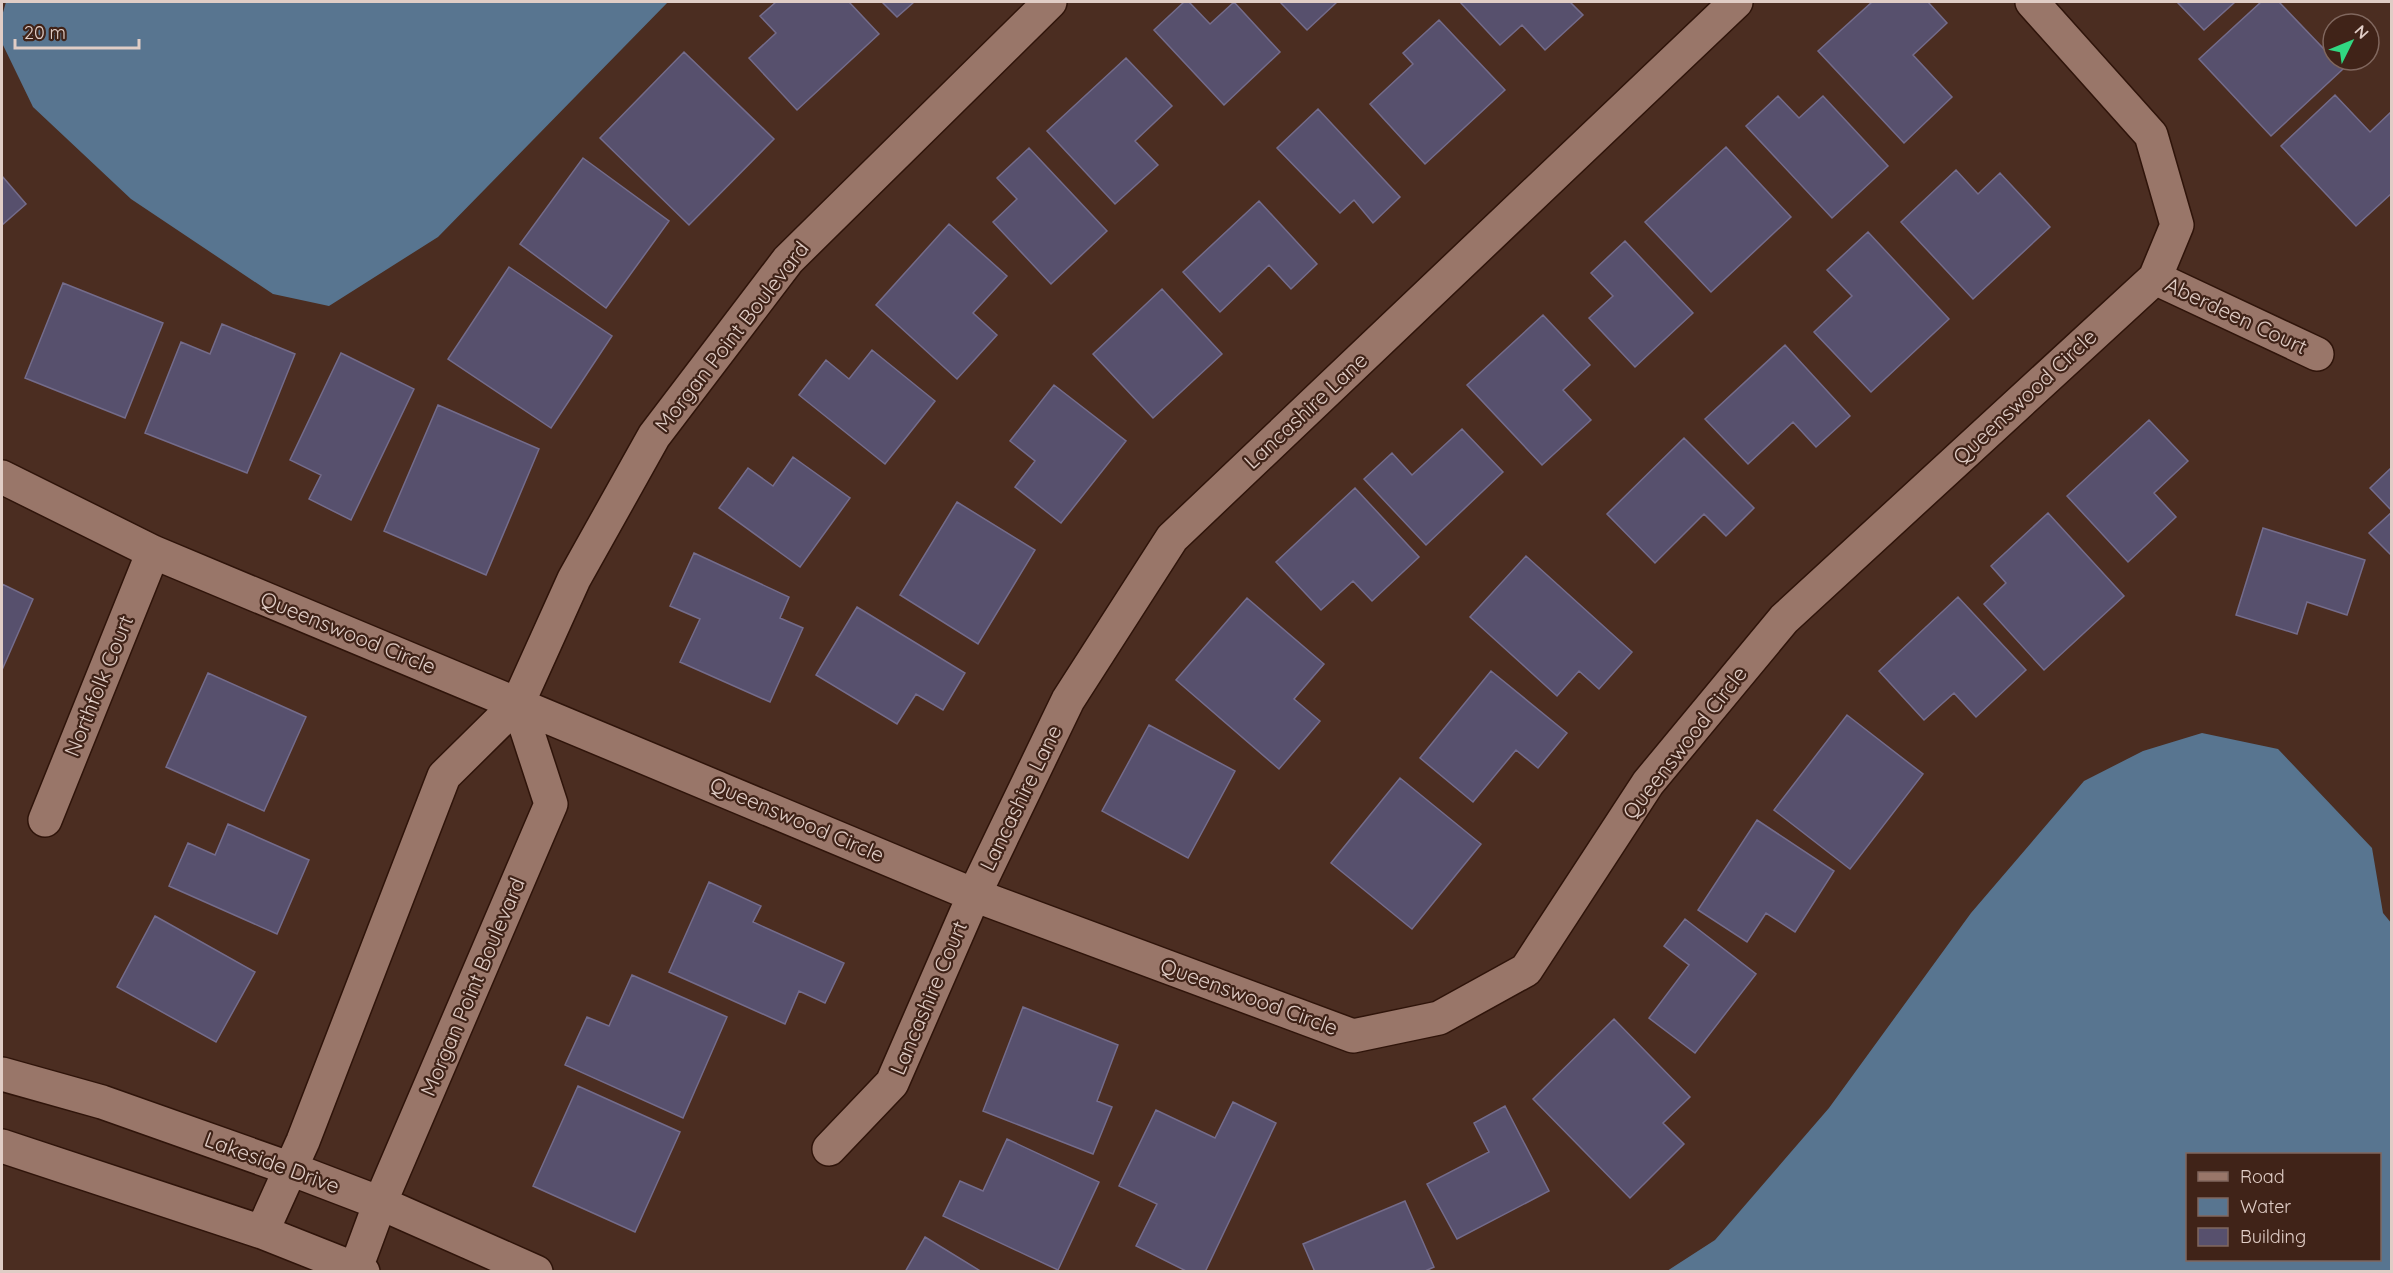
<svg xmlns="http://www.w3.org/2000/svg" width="2393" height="1273" font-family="Quicksand,sans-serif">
<rect width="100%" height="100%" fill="#4b2d21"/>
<!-- water -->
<path fill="#587590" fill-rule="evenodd" d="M6 2H668L438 237 329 306 273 294 131 199 33 107 2 43V16Z
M2202 733 2278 749 2372 848 2383 913 2392 924 2391 1271H1667L1715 1240 1829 1108 1971 913 2084 781 2143 751ZM2188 1154H2380V1260H2188Z"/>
<!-- building -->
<path fill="#57506d" stroke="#746c8b" stroke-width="1.5" d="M776 2H849L879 34 797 110 749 58 776 33 760 16Z
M882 2H914L897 17Z
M1184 2H1189L1210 24 1234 2 1280 52 1224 105 1154 30Z
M1280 2H1337L1307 30Z
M1460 2H1570L1583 15 1545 50 1522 25 1500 45Z
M1872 2H1928L1947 23 1913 55 1952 97 1904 143 1818 51Z
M2177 2H2235L2204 30Z
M2261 2H2279L2343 69 2271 136 2199 59Z
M1439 20 1505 90 1425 164 1370 104 1413 64 1403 53Z
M684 52 774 139 689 225 600 138Z
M1126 58 1172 106 1135 141 1158 165 1115 204 1047 131Z
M2335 95 2370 132 2392 111V193L2356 226 2281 146Z
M1778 96 1799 118 1823 96 1888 166 1832 218 1746 126Z
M1318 109 1400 197 1373 223 1354 200 1340 213 1277 148Z
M1726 147 1791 217 1711 292 1645 222Z
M1029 148 1107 231 1051 284 993 222 1017 199 997 178Z
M583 158 669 221 606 308 520 244Z
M1956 170 1978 194 2000 173 2050 227 1973 299 1901 222Z
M2 176 26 204 2 225Z
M1259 201 1317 264 1291 289 1269 265 1220 312 1183 272Z
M949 224 1007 276 973 313 997 335 957 379 876 305Z
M1868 232 1949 319 1871 392 1814 332 1852 296 1827 270Z
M1625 241 1693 313 1635 367 1589 318 1613 296 1591 273Z
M509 267 612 336 551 428 448 359Z
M63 283 163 323 125 418 25 378Z
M1162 289 1222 354 1153 418 1093 354Z
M1543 315 1590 365 1563 390 1591 420 1542 465 1467 385Z
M222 324 295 354 247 473 145 433 181 342 210 354Z
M1785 345 1850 416 1816 447 1793 422 1748 464 1705 419Z
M872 350 935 401 885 464 799 395 826 360 849 379Z
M341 353 414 389 351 520 309 499 321 475 290 460Z
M1054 385 1126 441 1061 523 1015 487 1035 461 1010 441Z
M438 405 539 449 486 575 384 531Z
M2149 420 2188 461 2154 493 2176 517 2128 562 2067 496Z
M1462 429 1503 472 1426 545 1364 479 1392 453 1412 475Z
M1684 438 1754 508 1726 536 1704 514 1655 563 1607 514Z
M793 457 850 498 800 567 719 508 748 468 773 486Z
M2392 467V511L2370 488Z
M1355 488 1419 557 1372 601 1353 581 1321 610 1276 562Z
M957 502 1035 550 978 644 900 595Z
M2392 512V556L2369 533Z
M2048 513 2124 596 2044 670 1984 604 2006 583 1991 566Z
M2263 528 2365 560 2347 615 2307 602 2297 634 2236 615Z
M694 553 789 597 780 618 803 628 770 702 680 662 700 619 670 606Z
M1526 556 1632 652 1599 689 1579 671 1557 696 1470 617Z
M2 584 33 599 2 670Z
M1958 597 2026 670 1976 717 1954 693 1924 720 1879 671Z
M1247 598 1324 664 1294 699 1320 721 1279 769 1176 680Z
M857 607 965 673 943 710 916 694 897 724 816 675Z
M1491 671 1567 733 1538 768 1516 750 1473 802 1420 758Z
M208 673 306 717 264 811 166 767Z
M1847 715 1923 774 1850 869 1774 810Z
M1149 725 1235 771 1188 858 1102 811Z
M1400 778 1481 844 1412 929 1331 863Z
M1757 820 1834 871 1795 932 1766 913 1747 942 1698 910Z
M228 824 309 860 277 934 169 886 188 843 215 855Z
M709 882 761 906 753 922 844 963 825 1003 799 991 785 1024 669 972Z
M155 916 255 972 216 1042 117 987Z
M1685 919 1756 974 1695 1053 1649 1018 1689 965 1664 946Z
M632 975 727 1017 683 1118 565 1065 587 1017 609 1026Z
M1023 1007 1118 1045 1097 1101 1112 1107 1093 1154 983 1111Z
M1614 1019 1690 1097 1663 1123 1684 1144 1630 1198 1533 1099Z
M578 1086 680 1132 635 1232 533 1186Z
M1233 1102 1276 1123 1205 1272H1188L1136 1246 1157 1204 1119 1186 1156 1110 1215 1138Z
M1505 1106 1549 1191 1457 1239 1427 1184 1489 1152 1474 1123Z
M1007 1139 1099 1182 1058 1270 943 1216 960 1181 983 1191Z
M1405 1201 1434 1267 1423 1272H1315L1303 1244Z
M925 1237 982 1272H905Z"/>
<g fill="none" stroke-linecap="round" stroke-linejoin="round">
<!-- minor casing -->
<g stroke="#2f140a" stroke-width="36">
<path id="minor" d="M2155 278 2317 354
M2 477 153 552 974 895 1353 1036 1439 1018 1526 970 1648 783 1784 619 2155 278 2177 225 2151 135 2032 2
M45 820 153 552
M2 1074 102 1102 291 1169 380 1203 536 1272
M2 1146 262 1232 363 1272
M829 1149 892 1083 974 895 1068 700 1172 538 1736 2
M262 1232 303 1141 444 776 518 703 574 579 654 436 788 260 1050 2
M356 1268 380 1203 551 804 518 703"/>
</g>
<!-- minor -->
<use href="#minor" stroke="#997669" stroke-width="33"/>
</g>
<g text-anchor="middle" stroke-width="4.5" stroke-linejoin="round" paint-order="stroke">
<!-- street labels -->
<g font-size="21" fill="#e0cdc6" stroke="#402318">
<text transform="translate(2236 316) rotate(25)" y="7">Aberdeen Court</text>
<text transform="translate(732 337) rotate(-52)" y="7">Morgan Point Boulevard</text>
<text transform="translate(2025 397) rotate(-43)" y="7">Queenswood Circle</text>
<text transform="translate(1306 411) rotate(-43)" y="7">Lancashire Lane</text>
<text transform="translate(348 633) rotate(22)" y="7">Queenswood Circle</text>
<text transform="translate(99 686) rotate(-68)" y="7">Northfolk Court</text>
<text transform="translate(1685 743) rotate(-52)" y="7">Queenswood Circle</text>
<text transform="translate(1021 798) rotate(-64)" y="7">Lancashire Lane</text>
<text transform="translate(797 820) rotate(23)" y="7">Queenswood Circle</text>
<text transform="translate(473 987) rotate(-67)" y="7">Morgan Point Boulevard</text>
<text transform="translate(1249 997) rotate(20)" y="7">Queenswood Circle</text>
<text transform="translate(929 998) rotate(-67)" y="7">Lancashire Court</text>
<text transform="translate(272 1163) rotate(20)" y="7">Lakeside Drive</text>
</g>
</g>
<!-- border -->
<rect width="2393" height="1273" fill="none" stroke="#e0cdc6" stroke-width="6"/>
<!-- legend -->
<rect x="2186" y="1153" width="195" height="108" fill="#402318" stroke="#80675e" stroke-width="1.5"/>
<rect x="2198" y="1172" width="30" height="9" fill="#997669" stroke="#80675e" stroke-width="1.5"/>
<text x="2240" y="1183" font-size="18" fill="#e0cdc6">Road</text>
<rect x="2198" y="1198" width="30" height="18" fill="#587590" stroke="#80675e" stroke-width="1.5"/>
<text x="2240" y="1213" font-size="18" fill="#e0cdc6">Water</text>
<rect x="2198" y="1228" width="30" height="18" fill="#57506d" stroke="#80675e" stroke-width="1.5"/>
<text x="2240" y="1243" font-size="18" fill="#e0cdc6">Building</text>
<!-- north arrow -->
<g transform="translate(2351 42) rotate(47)"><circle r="28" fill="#402318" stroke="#80675e" stroke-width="1.5"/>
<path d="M0-4.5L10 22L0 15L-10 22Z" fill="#31d882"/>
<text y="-9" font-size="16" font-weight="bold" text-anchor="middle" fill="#e0cdc6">N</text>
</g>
<!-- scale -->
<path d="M15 39v9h124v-9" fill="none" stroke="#e0cdc6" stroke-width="3"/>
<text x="24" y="39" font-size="18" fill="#e0cdc6" stroke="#402318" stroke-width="4.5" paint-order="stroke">20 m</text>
</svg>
